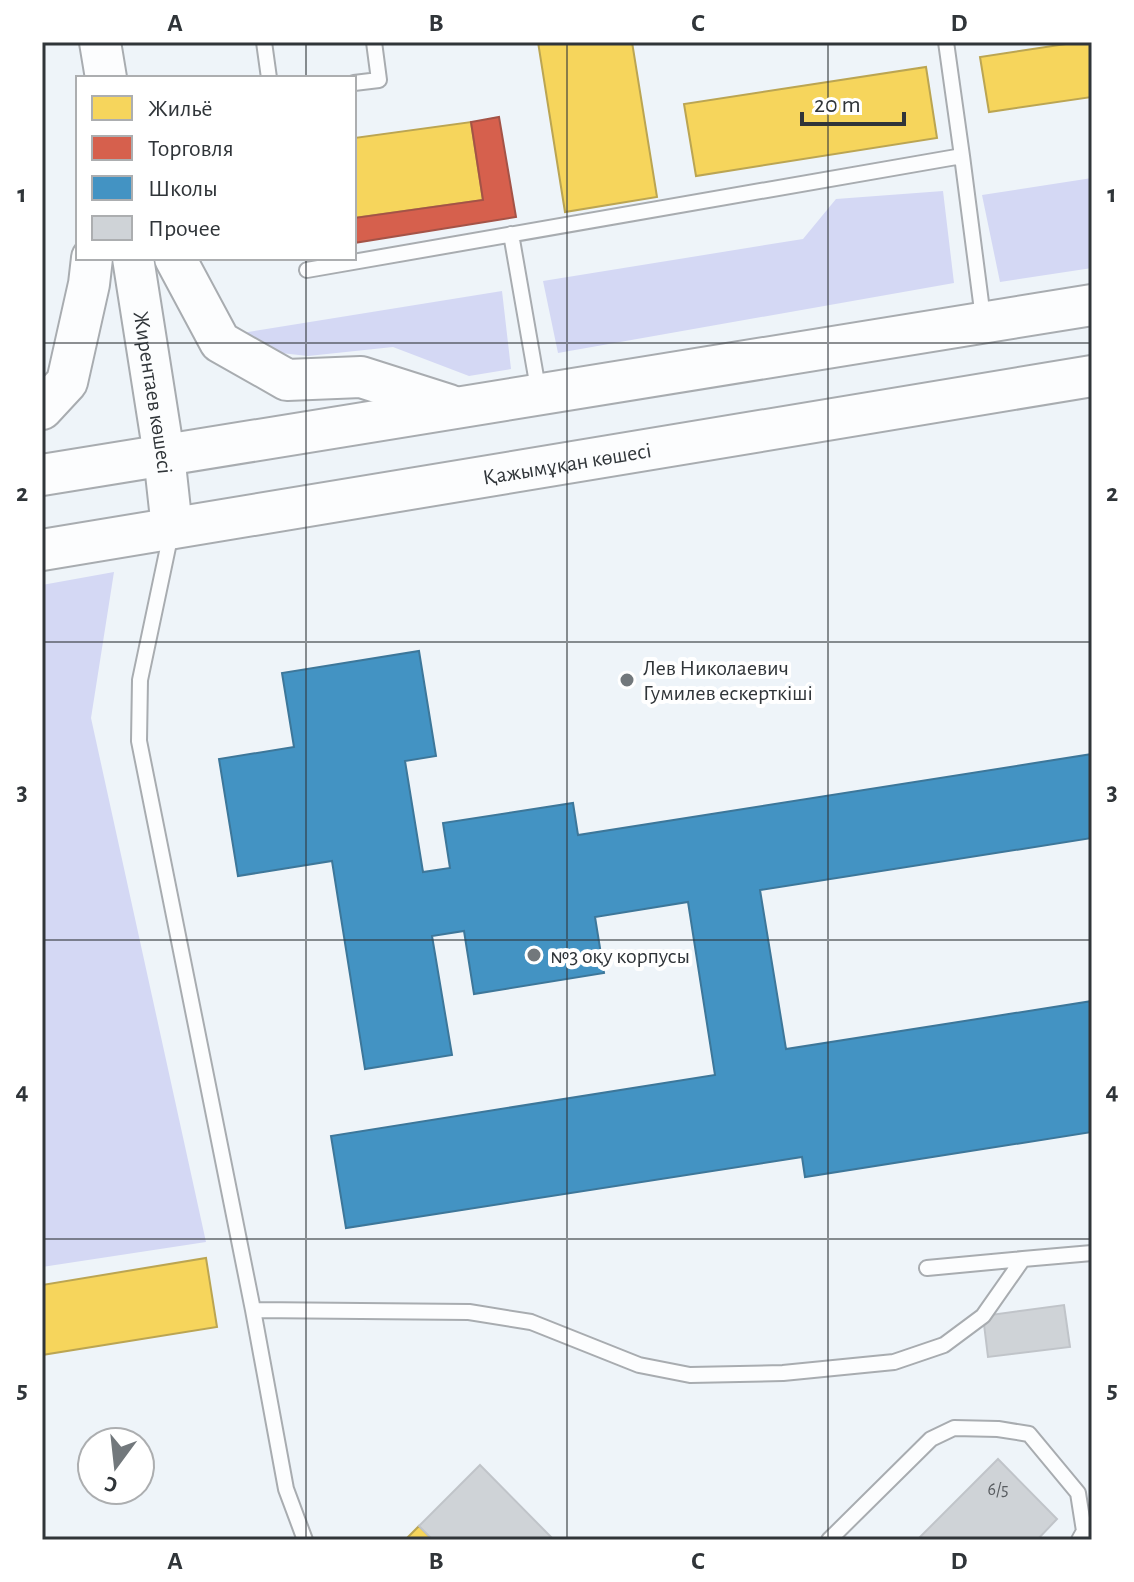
<svg xmlns="http://www.w3.org/2000/svg" width="1134" height="1582" font-family="'Alegreya Sans',sans-serif">
<rect width="100%" height="100%" fill="#eef4f9"/>
<!-- green -->
<path fill="#d4d8f4" d="M1092 178V268L1000 282 982 195Z
M943 191 954 283 558 353 543 281 803 239 836 199Z
M502 291 511 369 469 376 393 347 308 356 272 352 242 333Z
M114 572 91 718 206 1242 42 1267V585Z"/>
<!-- homes -->
<path fill="#f6d55c" stroke="#bba552" stroke-width="2" d="M538 42H632L657 197 565 212Z
M1079 42H1092V97L989 112 980 57Z
M926 67 937 138 696 176 684 104Z
M471 122 483 200 354 218V138Z
M206 1258 217 1327 42 1355V1285Z
M419 1526 433 1540H405Z"/>
<!-- shops -->
<path fill="#d6604d" stroke="#a45347" stroke-width="2" d="M499 117 516 217 354 243V218L483 200 471 122Z"/>
<!-- schools -->
<path fill="#4393c3" stroke="#3d779a" stroke-width="2" d="M419 651 436 756 405 761 423 872 450 868 443 823 573 803 578 835 1092 754V838L760 890 786 1049 1092 1001V1132L805 1177 802 1157 346 1228 331 1136 715 1075 688 902 595 917 604 973 474 994 464 931 432 936 452 1055 365 1069 332 861 238 876 219 759 294 747 282 673Z"/>
<!-- building -->
<path fill="#cfd3d7" stroke="#c0c4c9" stroke-width="2" d="M1064 1305 1070 1347 988 1357 983 1316Z
M998 1459 1057 1519 1037 1540H917Z
M480 1465 554 1540H433L419 1526Z"/>
<g fill="none" stroke-linecap="round" stroke-linejoin="round">
<!-- lane casing -->
<g stroke="#a8acb0" stroke-width="18">
<path id="lane" d="M264 42 269 78
M946 42 962 156
M354 83 379 80 374 42
M511 234 539 394
M307 270 962 156 983 318
M171 533 140 680 139 741 253 1310 286 1489 305 1540
M927 1268 1023 1259
M253 1310 469 1312 531 1322 639 1365 690 1375 783 1373 894 1362 944 1345 983 1316 1023 1259 1092 1253
M829 1540 931 1439 954 1428 998 1429 1029 1434 1078 1493 1084 1531 1079 1540"/>
</g>
<!-- secondary casing -->
<g stroke="#a8acb0" stroke-width="44">
<g id="secondary">
<path d="M100 42 106 78"/>
<path id="s1" d="M133 258 164 455 172 528"/>
<path d="M175 258 220 342 287 380 361 377 449 405"/>
<path d="M42 409 67 382 89 284 92 258"/>
<path d="M42 475 1092 305"/>
<path id="s2" d="M42 550 1092 376"/>
</g>
</g>
<!-- lane -->
<use href="#lane" stroke="#fcfdfe" stroke-width="14"/>
<!-- secondary -->
<use href="#secondary" stroke="#fcfdfe" stroke-width="40"/>
</g>
<!-- grid -->
<path fill="none" stroke="#303539" stroke-width="2" stroke-opacity="0.55" d="M306 42V78M567 42V1540M828 42V1540M306 258V1540M42 343H1092M42 642H1092M42 940H1092M42 1239H1092"/>
<!-- markers -->
<g fill="#72787c" stroke="#fff" stroke-width="3">
<circle cx="627" cy="680" r="8"/>
<circle cx="534" cy="955" r="8"/>
</g>
<g text-anchor="middle" stroke-width="8" stroke-linejoin="round" paint-order="stroke">
<!-- number labels -->
<g font-size="18" fill="#585c60">
<text x="998" y="1495">6/5</text>
</g>
<!-- street labels -->
<g font-size="22" fill="#303539" stroke="#fff">
<text dy="8" stroke="none"><textPath href="#s1" startOffset="136">Жирентаев көшесі</textPath></text>
<text dy="8" stroke="none"><textPath href="#s2" startOffset="532">Қажымұқан көшесі</textPath></text>
</g>
<!-- poi labels -->
<g font-size="22" fill="#303539" stroke="#fff" text-anchor="start">
<text x="643" y="675">Лев Николаевич<tspan x="643" dy="25">Гумилев ескерткіші</tspan></text>
<text x="550" y="963">№3 оқу корпусы</text>
</g>
</g>
<!-- border -->
<rect width="1134" height="1582" fill="none" stroke="#ffffff" stroke-width="88"/>
<!-- legend -->
<rect x="76" y="76" width="280" height="184" fill="#ffffff" stroke="#acaeb0" stroke-width="2"/>
<rect x="92" y="96" width="40" height="24" fill="#f6d55c" stroke="#acaeb0" stroke-width="2"/>
<text x="148" y="116" font-size="24" fill="#303539">Жильё</text>
<rect x="92" y="136" width="40" height="24" fill="#d6604d" stroke="#acaeb0" stroke-width="2"/>
<text x="148" y="156" font-size="24" fill="#303539">Торговля</text>
<rect x="92" y="176" width="40" height="24" fill="#4393c3" stroke="#acaeb0" stroke-width="2"/>
<text x="148" y="196" font-size="24" fill="#303539">Школы</text>
<rect x="92" y="216" width="40" height="24" fill="#cfd3d7" stroke="#acaeb0" stroke-width="2"/>
<text x="148" y="236" font-size="24" fill="#303539">Прочее</text>
<!-- north arrow -->
<g transform="translate(116 1466) rotate(195)"><circle r="38" fill="#ffffff" stroke="#acaeb0" stroke-width="2"/>
<path d="M0-6L14 30L0 20L-14 30Z" fill="#72787c"/>
<text y="-12" font-size="22" font-weight="bold" text-anchor="middle" fill="#303539">С</text>
</g>
<!-- scale -->
<path d="M802 112v12h102v-12" fill="none" stroke="#303539" stroke-width="4"/>
<text x="814" y="112" font-size="24" fill="#303539" stroke="#ffffff" stroke-width="6" paint-order="stroke">20 m</text>
<rect x="44" y="44" width="1046" height="1494" fill="none" stroke="#303539" stroke-width="3"/>
<g font-size="26" text-anchor="middle" font-weight="bold" fill="#303539">
<text x="175" y="31">A</text>
<text x="436" y="31">B</text>
<text x="698" y="31">C</text>
<text x="959" y="31">D</text>
<text x="22" y="202">1</text>
<text x="1112" y="202">1</text>
<text x="22" y="501">2</text>
<text x="1112" y="501">2</text>
<text x="22" y="800">3</text>
<text x="1112" y="800">3</text>
<text x="22" y="1099">4</text>
<text x="1112" y="1099">4</text>
<text x="22" y="1398">5</text>
<text x="1112" y="1398">5</text>
<text x="175" y="1569">A</text>
<text x="436" y="1569">B</text>
<text x="698" y="1569">C</text>
<text x="959" y="1569">D</text>
</g>
</svg>
